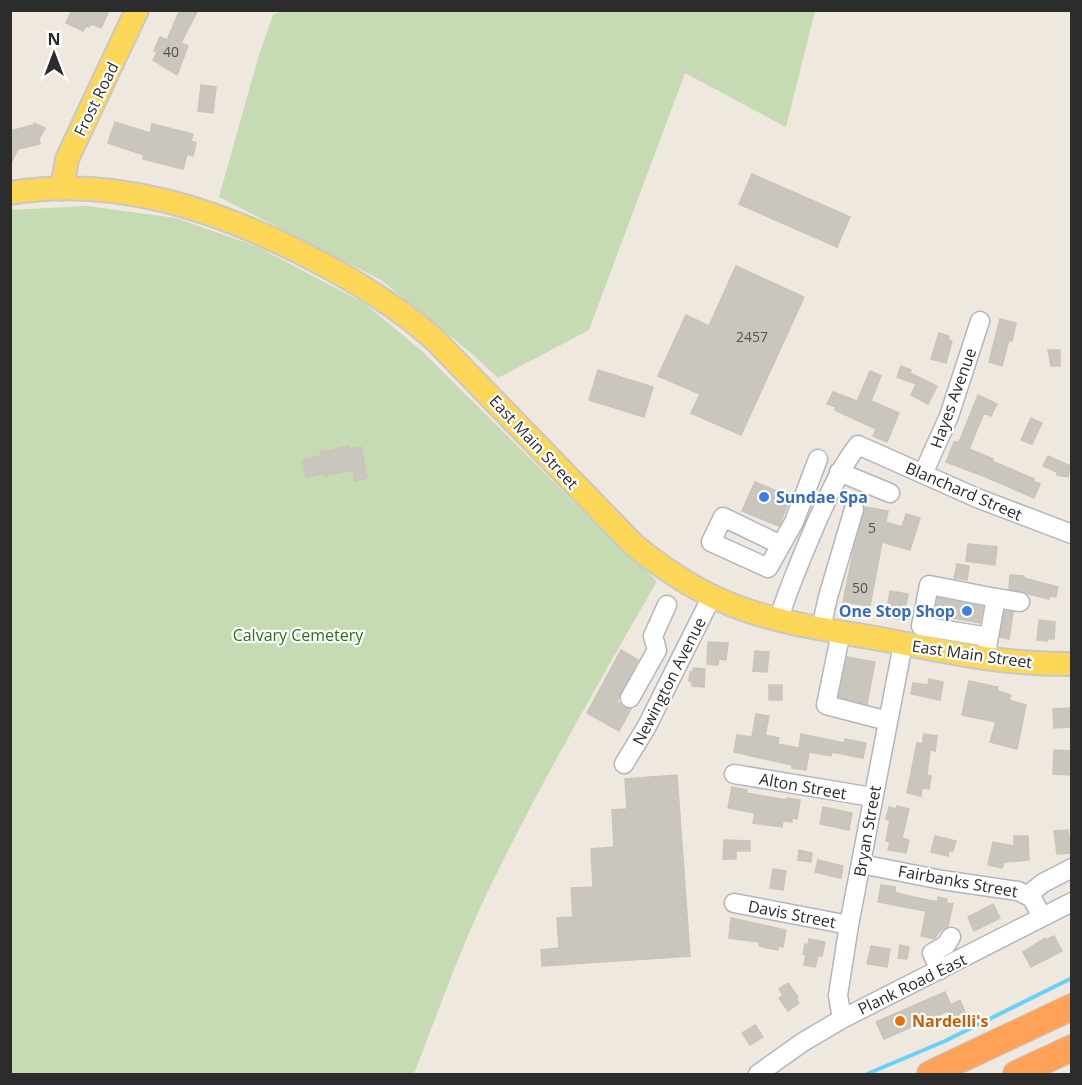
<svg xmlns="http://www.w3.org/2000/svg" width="1082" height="1085" font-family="'Open Sans',sans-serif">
<rect width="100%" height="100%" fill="#efe8de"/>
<!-- cemetery -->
<path fill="#c6dab3" d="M281 11V10L815 11 786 127 685 73 589 330 498 378 471 353 381 280 219 197 258 58 273 15Z
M87 206 176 218 258 247 364 303 423 352 594 522 657 581C599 682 540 784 489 889 460 949 438 1012 414 1074H11V210Z"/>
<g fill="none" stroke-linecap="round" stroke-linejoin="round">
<!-- stream -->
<path stroke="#69d1f8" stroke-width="4" d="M867 1074 945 1041 1072 978"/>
</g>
<!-- building -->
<path fill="#cac5bd" stroke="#cbc4b7" stroke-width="1.5" d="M72 10H103L108 13 101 28 91 24 89 27 86 26 83 31 66 23Z
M180 10H198L181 43 188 46 177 75 153 60 157 52 154 51 160 37 167 40Z
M201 85 216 87 213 113 198 111Z
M115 122 150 133 152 124 193 134 191 141 196 143 193 156 187 154 183 169 143 159 144 155 108 143Z
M34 123 45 128 39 139 40 144 18 149 10 165V131L33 125Z
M752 174 850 217 837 247 739 204Z
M736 266 804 297 741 435 691 413 700 394 658 376 686 315 709 326Z
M1000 319 1016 323 1012 341 1009 340 1002 366 989 362Z
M939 333 949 336 948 340 952 341 946 363 931 359Z
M1048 350H1060V366H1051Z
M901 366 911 370 910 373 937 386 928 404 911 395 916 384 897 377Z
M598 370 653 387 644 417 589 400Z
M870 371 881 376 871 401 899 413 887 442 873 436 876 429 835 410 836 407 827 404 833 392 857 401Z
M978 395 997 404 991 416 984 413 969 449 993 459 992 461 1034 479 1033 481 1040 484 1034 498 986 477 946 462 954 442H959Z
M1031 418 1042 423 1032 444 1021 440Z
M349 446 350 449 361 447 367 478 355 481 353 470 324 476V473L306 477 303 460 321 456 320 452Z
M1048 456 1070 466 1068 477 1057 475V472L1043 466Z
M755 482 791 497 779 526 742 511Z
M865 507 888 511 886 522 902 527 906 514 920 518 910 550 882 542 870 606 843 602 853 553Z
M968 544 997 547 995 565 966 561Z
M957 564 969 566 967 580 954 578Z
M1010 575 1024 576V578L1058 587 1056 597 1050 596 1049 599 1009 589Z
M890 591 908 594 903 620 886 617Z
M938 598 983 607 980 623 935 615Z
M1005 611 1013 612 1009 639 1000 637Z
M1039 620 1055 622 1054 639H1048L1047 641 1037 640Z
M708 642 728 643 726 660 719 659 718 665 707 664Z
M621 650 638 660 617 701 624 707 631 709 619 731 587 713Z
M755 651 769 652 767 672 753 671Z
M847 657 875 662 867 704 839 697Z
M693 668 705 669 704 687 692 686V682L689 681 690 672H693Z
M929 679 943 682 940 700 911 694 913 683 928 685Z
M969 681 998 687 997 691 1011 695 1009 700 1026 705 1017 749 990 742 996 722 962 715Z
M769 685H782V700H769Z
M1071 708V727L1054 728 1053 709Z
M756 714 769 716 765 735 779 738 777 744 799 748 801 734 844 743 845 739 866 743 863 758 832 752 831 756 809 752 806 770 792 768V765L734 752 737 735 752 737Z
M924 734 937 736 935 751 930 750 927 775 931 776 929 789 922 788 921 796 907 793 917 743 922 744Z
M1054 750 1071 751V775L1053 774Z
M677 775 690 956 542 966 541 950 559 948 557 918 573 917 571 888 593 887 591 849 614 847 612 810 627 809 625 779Z
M732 787 747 790 746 793 787 800V798L800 800 797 819 792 818V822L783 821 782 827 753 823 755 813 728 808Z
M897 806 909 809 902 838 909 840 906 853 888 850 890 842 886 841 890 820 886 819 889 807 896 809Z
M823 807 852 813 849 830 820 824Z
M1068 830 1071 853 1057 854 1054 831Z
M935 836 956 841 953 851H949L948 856 931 852Z
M1014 836H1028L1029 860 1004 862 1002 868 988 865 993 842 1014 846Z
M724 840 750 841V851H736V859H723Z
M799 850 812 853 811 862 798 860Z
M818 860 843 866 841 878 815 872Z
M773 869 786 871 783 890 770 888Z
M881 885 895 887V892L900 894 932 901H938V897L947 899 946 903 953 904 948 926 941 930 934 939 921 936 926 911 878 902Z
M993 904 1000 918 974 931 968 917Z
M731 918 786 930 783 947 778 946V950L759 946 760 942 729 938Z
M1054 936 1062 951 1031 967 1023 952 1045 938 1046 940Z
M809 939 825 942 822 956H818L815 967 804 965 806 955 803 954 805 944 808 945Z
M900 945 909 947 907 959 898 958Z
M871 946 890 949 887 967 867 964Z
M788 983 798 997 796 998 799 1003 788 1011 779 998 783 995 779 989Z
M945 992 951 1005 960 1000 965 1012 951 1018 948 1011 884 1039 876 1022Z
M755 1025 763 1037 750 1045 742 1033Z"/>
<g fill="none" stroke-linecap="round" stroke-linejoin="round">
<!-- minor casing -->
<g stroke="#b2b4c1" stroke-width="21">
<path id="minor" d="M839 472 890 493
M923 474 949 416 980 321
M781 545 723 517 711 542 768 568 794 522 818 459
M779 619C789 585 804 552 818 519 830 493 840 468 858 445L977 498 1072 534
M821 628 828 597 854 509
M841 632 826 705 888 721
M989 637 921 626 929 585 996 598
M987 648 996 598 1020 602
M630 698 657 650 653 636 667 605
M624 764 647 726 712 596
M734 774 872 797
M861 864 942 880 1018 891 1032 898 1042 917
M1028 895 1043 883 1072 868
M734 903 849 925
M940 970 932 953 946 945 951 937
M842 1019 838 995 849 925 903 644
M758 1074 803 1042 842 1019 1072 902"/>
</g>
<!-- major casing -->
<g stroke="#c8c8c8" stroke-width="26">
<path id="major" d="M62 189 67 159 137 10
M10 193C115 175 218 210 309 257 354 280 397 306 435 340L634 545C660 566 687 585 718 599 772 624 833 630 891 641 951 653 1010 665 1072 664"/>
</g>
<!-- highway casing -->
<g stroke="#c8c8c8" stroke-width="28">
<path id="highway" d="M930 1074 1072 1007
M1016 1074 1072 1048"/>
</g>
<!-- minor -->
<use href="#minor" stroke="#fff" stroke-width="18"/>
<!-- major -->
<use href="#major" stroke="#fcd656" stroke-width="22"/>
<!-- highway -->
<use href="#highway" stroke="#ffa258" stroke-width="26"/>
</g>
<!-- markers -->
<g fill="#3f7fe0" stroke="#fff" stroke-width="2">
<circle cx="764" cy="497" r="6"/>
<circle cx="967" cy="611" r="6"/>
</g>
<circle fill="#e8710a" stroke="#fff" stroke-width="2" cx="900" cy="1021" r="6"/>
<g text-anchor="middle" stroke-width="4.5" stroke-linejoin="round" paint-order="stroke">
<!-- number labels -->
<g font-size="14" fill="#545250">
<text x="171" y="57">40</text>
<text x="752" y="342">2457</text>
<text x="872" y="533">5</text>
<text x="860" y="593">50</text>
</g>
<!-- street labels -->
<g font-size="16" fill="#2c2c2c" stroke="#fff">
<text transform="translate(96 99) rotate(-64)" y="6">Frost Road</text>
<text transform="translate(953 398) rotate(-70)" y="6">Hayes Avenue</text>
<text transform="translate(534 442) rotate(47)" y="6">East Main Street</text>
<text transform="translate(964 491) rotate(23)" y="6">Blanchard Street</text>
<text transform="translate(972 654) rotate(8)" y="6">East Main Street</text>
<text transform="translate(669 681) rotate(-63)" y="6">Newington Avenue</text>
<text transform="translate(803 786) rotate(10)" y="6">Alton Street</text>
<text transform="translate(867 831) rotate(-80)" y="6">Bryan Street</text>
<text transform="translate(958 881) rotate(10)" y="6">Fairbanks Street</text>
<text transform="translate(792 914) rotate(11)" y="6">Davis Street</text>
<text transform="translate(912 984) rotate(-26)" y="6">Plank Road East</text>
</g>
<!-- shop labels -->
<g font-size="16" font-weight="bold" fill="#366cbe" stroke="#fff" text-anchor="start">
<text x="776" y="503">Sundae Spa</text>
<text x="955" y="617" text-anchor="end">One Stop Shop</text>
</g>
<!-- park labels -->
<g font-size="16" fill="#277115" stroke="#fff">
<text x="298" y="641">Calvary Cemetery</text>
</g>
<!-- food labels -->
<g font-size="16" font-weight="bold" fill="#c56008" stroke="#fff" text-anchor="start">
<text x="912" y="1027">Nardelli's</text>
</g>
</g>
<!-- border -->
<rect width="1082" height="1085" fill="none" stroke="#2c2c2c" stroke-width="24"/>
<!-- north arrow -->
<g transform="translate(54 54)" stroke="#ffffff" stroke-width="4.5" paint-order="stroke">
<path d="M0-4.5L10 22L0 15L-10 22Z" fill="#2c2c2c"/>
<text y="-9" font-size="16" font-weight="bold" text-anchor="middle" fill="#2c2c2c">N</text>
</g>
</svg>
